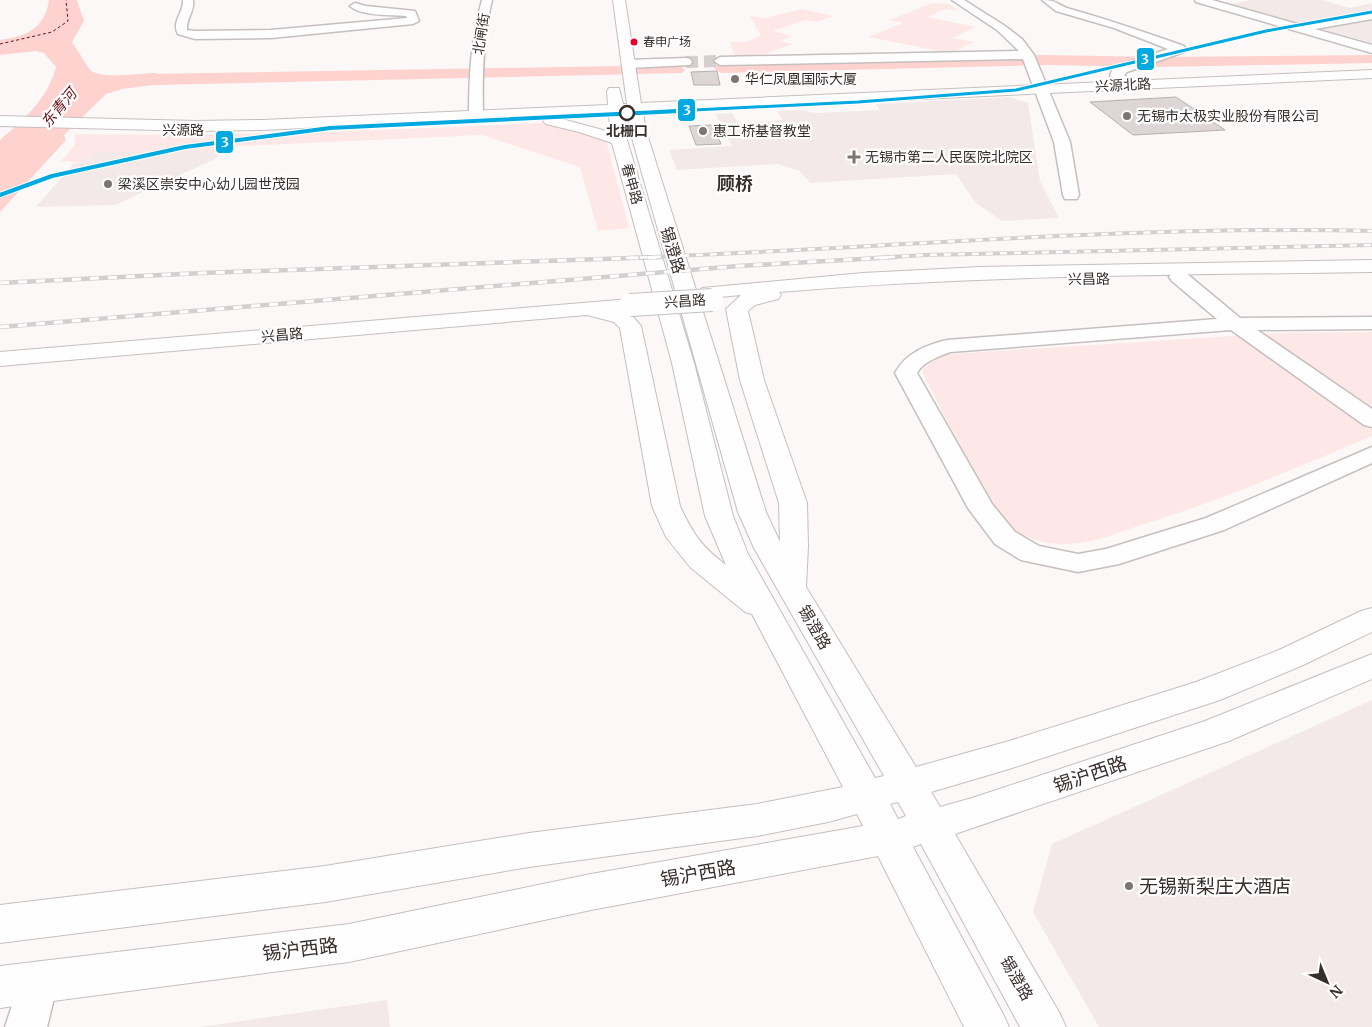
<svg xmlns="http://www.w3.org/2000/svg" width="1372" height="1027" font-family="Merriweather,'Noto Sans SC',serif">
<rect width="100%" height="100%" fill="#fcf8f8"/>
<!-- built -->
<path fill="#f3e9e8" d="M1252 0H1322L1350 8 1372 3V43L1231 4Z
M1010 97 1028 103 1040 181 1059 218 1002 221 976 203 956 174 810 183 800 171 777 164 677 170 669 150 732 146 715 114 732 113 738 123 783 120 777 111 800 110 816 113 880 110 876 104Z
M96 152H220L217 158 115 205 36 207 74 163H86Z
M1372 700V1027H1099L1033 912 1052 844Z
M387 1000 390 1027H200Z"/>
<!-- green -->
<path fill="#fde8e7" d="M932 3 949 4 959 11 945 9 928 17 976 27 953 38 974 42 950 53 868 37 903 23 890 20Z
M802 9 834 16 816 22 805 20 773 31 792 36 780 41 793 44 765 54 773 56 735 58 730 42H746L761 36 750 16 765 18Z
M541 123 563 127 606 140 629 228 598 231 580 167 482 135 222 147 220 152H96L86 163 61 161 75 145V134C230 137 385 130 541 123Z
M1372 332V436C1296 468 1220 501 1141 525 1116 533 1090 545 1063 544 1036 544 1010 531 992 512L922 371C930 361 938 357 950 354L1281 333Z"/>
<!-- water -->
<path fill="#fed2cf" d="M49 0H77L84 21 72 42 90 70C102 80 141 73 157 73L153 85 122 89 106 94 64 135 66 140 0 212V140C24 119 48 99 56 67L44 53 36 51 0 55V40C26 37 45 28 49 0Z"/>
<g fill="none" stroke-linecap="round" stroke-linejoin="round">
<!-- river -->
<path fill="#fed2cf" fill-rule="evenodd" d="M1046 55 1158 57 1372 55V63L1158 67 1046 65 722 73 717 71 714 68 717 65 722 63Z
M677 65 682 67 685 70 682 73 113 86 107 84 105 81 107 78 113 76 148 74Z"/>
<!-- ferry -->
<path stroke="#6a131c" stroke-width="1" stroke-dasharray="3 2.5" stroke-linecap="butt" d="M0 44 52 32 68 21 66 0"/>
</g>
<!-- building -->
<path fill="#ded6d6" stroke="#b7b0b0" d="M717 71 720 85H694L691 72Z
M1176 97 1225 130 1133 135 1090 102Z
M713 125 721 144 696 145 689 126Z"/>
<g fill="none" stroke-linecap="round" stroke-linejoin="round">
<!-- minor-tunnel -->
<path stroke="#d5cfcf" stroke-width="12" stroke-dasharray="12 6" stroke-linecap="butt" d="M686 62 720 61"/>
<!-- minor casing -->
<g stroke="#c6bfbf" stroke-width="3">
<path id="minor" d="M183 0H193C195 11 186 18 187 30L195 31 271 30 407 18 406 16C392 15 360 16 350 6L355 3 366 6 415 11 419 21 413 24 271 38 195 39 178 34C171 21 184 13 183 0Z
M482 0H492C483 38 482 76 483 115L481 118H471L469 115C469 76 471 38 482 0Z
M952 0H964L1005 26 1022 39 1034 55 1070 142 1079 195 1077 199H1065L1063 195 1054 142 1023 59 720 65 714 61 720 57 1019 51 997 30Z
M1042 0C1057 0 1057 5 1070 9 1109 20 1147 33 1184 46L1186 49 1184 52 1127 72 1124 75 1135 84 1128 88 1123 87 1110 76 1112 70 1117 66 1168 49 1114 28 1056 11Z
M1195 0H1212L1301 25 1372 13V19L1315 29 1372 45V53L1196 2Z
M686 58 690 59 692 62 690 65 628 68 622 64 628 60Z
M1179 271 1186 273 1240 318 1372 317V329L1257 330 1372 409V427L1364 425 1231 330 950 352C938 357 924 361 917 373L992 504 1015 532 1039 546 1078 554 1106 549 1206 518 1372 447V463L1224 530 1119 564 1078 572 1021 560 995 544 968 508 895 373C906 353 926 345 947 340L1217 319 1172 281 1169 277 1172 273Z
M38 962 52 968 58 982 47 1027H5L24 968Z"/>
</g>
<!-- major casing -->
<g stroke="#c6bfbf" stroke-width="2">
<path id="major" d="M613 0H625L641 103 1372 70V78L643 112 646 131 766 512 780 542 779 503 740 380 726 309 741 295 709 298 702 296 699 292 702 288 863 273 980 267 1372 260V272C1174 275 976 275 779 292L781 295 778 299 755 305 748 311 764 380 807 503 808 546 806 587 916 767 1009 741 1196 682 1279 650 1361 611 1372 608V632L1301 666 1220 700 1009 769 931 792 940 807 972 798 1205 721 1372 654V679L1229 741 955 834 1059 1012 1066 1027H1020L921 844 913 847 1002 1012 1009 1027H964L878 856 591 910 349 962 0 1008V966L349 924 591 874 863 826 857 814 828 822 757 836 529 867 325 902 0 943V905L325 866 529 833 757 804 843 787 752 614 745 612 690 567 666 537 652 506 620 328 614 322 587 315 0 366V352L630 299 637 301 640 305 637 309 625 312H629L641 326 680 506C693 534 701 546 726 565L705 516 672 363 612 143 579 132 546 124 543 121 546 118 551 116 610 132 609 113 262 130 196 131 0 126V116L196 121 262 120 608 105 607 91 609 88H619L623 104H627ZM624 113H628L630 131 738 512 754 548 884 776 875 778 748 554 733 516 694 363 627 140ZM898 802 906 816 898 819 890 804Z"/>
</g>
<!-- minor -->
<use href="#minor" fill="#fffefe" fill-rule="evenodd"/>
<!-- major -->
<use href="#major" fill="#fffefe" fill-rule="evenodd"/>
<!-- rail-far1 casing -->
<g stroke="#d2cfcf" stroke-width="4">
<path id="rail-far1" d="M626 258C875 249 1123 225 1372 231
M874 258 925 255 1372 245"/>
</g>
<!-- rail casing -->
<g stroke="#d2cfcf" stroke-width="4.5">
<path id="rail" d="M0 283 202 273 661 257
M0 327 738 266 896 257"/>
</g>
<!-- rail-far1 -->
<use href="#rail-far1" stroke="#fff" stroke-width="2.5" stroke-dasharray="7" stroke-linecap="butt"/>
<!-- rail -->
<use href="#rail" stroke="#fff" stroke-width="3" stroke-dasharray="9" stroke-linecap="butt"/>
<!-- major-bridge casing -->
<g stroke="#c6bfbf" stroke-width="24" stroke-linecap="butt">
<path id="major-bridge" d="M630 305 712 300"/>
</g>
<!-- major-bridge -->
<use href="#major-bridge" stroke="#fffefe" stroke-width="22"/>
<!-- metro-1-far1 casing -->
<g stroke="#fff" stroke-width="5">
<path id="metro-1-far1" d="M654 112 858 102 1016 90 1266 31 1372 12"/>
</g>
<!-- metro-1 casing -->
<g stroke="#fff" stroke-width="6">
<path id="metro-1" d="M0 195 52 176 185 147 330 128 680 111"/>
</g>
<!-- metro-1-far1 -->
<use href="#metro-1-far1" stroke="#00a9e0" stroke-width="3"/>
<!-- metro-1 -->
<use href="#metro-1" stroke="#00a9e0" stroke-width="4"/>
</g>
<!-- markers -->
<circle fill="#e4002b" stroke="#fff" stroke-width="2" cx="634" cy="42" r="4.5"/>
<g fill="#7d7473" stroke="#fff" stroke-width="2">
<circle cx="735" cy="79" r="5"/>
<circle cx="1127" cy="116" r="5"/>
<circle cx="703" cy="131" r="5"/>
<path d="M851.5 149.5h5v5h5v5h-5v5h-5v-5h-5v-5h5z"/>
<circle cx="108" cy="184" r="5"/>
<circle cx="1129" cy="886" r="5"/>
</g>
<circle fill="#fff" stroke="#382d2c" stroke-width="2.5" cx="627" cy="113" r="7"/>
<g text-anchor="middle" stroke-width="4.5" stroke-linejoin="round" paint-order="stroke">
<!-- far-bus labels -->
<g font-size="12" fill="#382d2c" stroke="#fff" text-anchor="start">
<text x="643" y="46">春申广场</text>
</g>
<!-- far-street labels -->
<g font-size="14" fill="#382d2c" stroke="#fff">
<text transform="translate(481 34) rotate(-81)" y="5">北闸街</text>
<text transform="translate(1123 85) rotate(-3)" y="5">兴源北路</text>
<text x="183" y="135">兴源路</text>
<text transform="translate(632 184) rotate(74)" y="5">春申路</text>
<text transform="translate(1089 279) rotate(-1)" y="5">兴昌路</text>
<text transform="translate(685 301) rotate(-4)" y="5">兴昌路</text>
<text transform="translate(282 335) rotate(-5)" y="5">兴昌路</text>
</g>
<!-- far-poi labels -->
<g font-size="14" fill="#382d2c" stroke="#fff" text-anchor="start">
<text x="745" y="84">华仁凤凰国际大厦</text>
<text x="1137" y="121">无锡市太极实业股份有限公司</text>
<text x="713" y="136">惠工桥基督教堂</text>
<text x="865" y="162">无锡市第二人民医院北院区</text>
<text x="118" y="189">梁溪区崇安中心幼儿园世茂园</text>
</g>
<!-- far-stop labels -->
<g font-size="14" font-weight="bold" fill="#382d2c" stroke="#fff">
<text x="627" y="136">北栅口</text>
</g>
<!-- far-water labels -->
<g font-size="15" font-style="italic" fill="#6a131c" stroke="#fff">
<text transform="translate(59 108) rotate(-50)" y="5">东青河</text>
</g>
<!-- street labels -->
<g font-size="16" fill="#382d2c" stroke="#fff">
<text transform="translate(673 250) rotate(73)" y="6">锡澄路</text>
<text transform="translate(815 627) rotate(60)" y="6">锡澄路</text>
<text transform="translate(1017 978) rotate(60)" y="6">锡澄路</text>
</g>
<!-- far-district labels -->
<g font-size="18" font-weight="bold" fill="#382d2c" stroke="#fff">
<text x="735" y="190">顾桥</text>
</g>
<!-- near-street labels -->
<g font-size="19" fill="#382d2c" stroke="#fff">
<text transform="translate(1090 774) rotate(-19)" y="7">锡沪西路</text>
<text transform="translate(698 873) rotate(-10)" y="7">锡沪西路</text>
<text transform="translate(300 949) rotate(-7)" y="7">锡沪西路</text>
</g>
<!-- near-poi labels -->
<g font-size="19" fill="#382d2c" stroke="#fff" text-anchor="start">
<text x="1139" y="893">无锡新梨庄大酒店</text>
</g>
</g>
<g stroke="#fff" stroke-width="2">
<rect x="1136" y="47" width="19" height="24" rx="5" fill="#00a9e0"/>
<rect x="677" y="98" width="19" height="24" rx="5" fill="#00a9e0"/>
<rect x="215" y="130" width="19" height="24" rx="5" fill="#00a9e0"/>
</g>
<g font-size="14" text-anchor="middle" font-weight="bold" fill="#fff">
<text x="1145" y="64">3</text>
<text x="687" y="115">3</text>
<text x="225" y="147">3</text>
</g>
<!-- north arrow -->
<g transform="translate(1327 982) rotate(136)" stroke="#ffffff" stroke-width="4" paint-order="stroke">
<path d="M0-4L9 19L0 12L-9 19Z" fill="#382d2c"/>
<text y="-8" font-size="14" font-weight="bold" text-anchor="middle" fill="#382d2c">N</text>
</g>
</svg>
